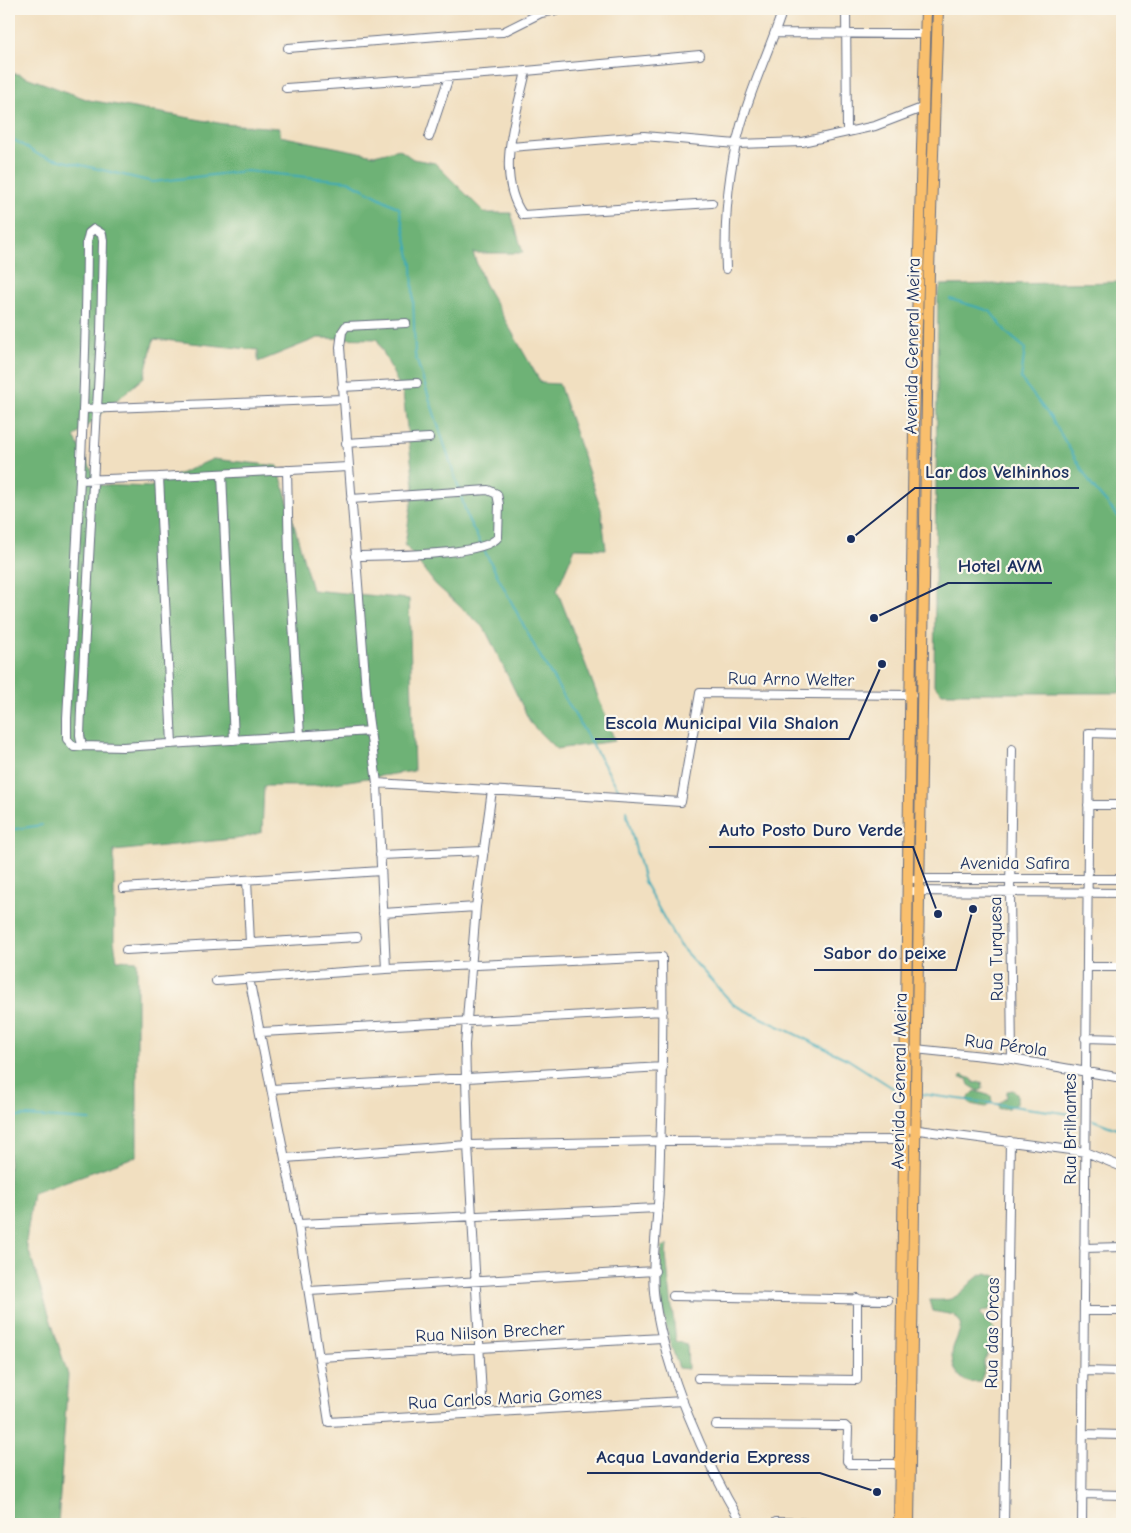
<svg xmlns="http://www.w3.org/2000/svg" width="1131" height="1533" font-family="'Comic Neue',sans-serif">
<rect width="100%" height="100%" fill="#fbf7ec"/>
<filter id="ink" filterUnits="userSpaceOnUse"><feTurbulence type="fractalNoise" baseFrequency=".02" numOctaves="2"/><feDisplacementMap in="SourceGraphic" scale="10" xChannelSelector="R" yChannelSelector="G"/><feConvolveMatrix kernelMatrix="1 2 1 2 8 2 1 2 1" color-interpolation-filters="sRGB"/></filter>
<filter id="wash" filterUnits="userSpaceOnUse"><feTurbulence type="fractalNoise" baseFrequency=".0096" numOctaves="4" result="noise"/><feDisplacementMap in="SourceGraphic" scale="20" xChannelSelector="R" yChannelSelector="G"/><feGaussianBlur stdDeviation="1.12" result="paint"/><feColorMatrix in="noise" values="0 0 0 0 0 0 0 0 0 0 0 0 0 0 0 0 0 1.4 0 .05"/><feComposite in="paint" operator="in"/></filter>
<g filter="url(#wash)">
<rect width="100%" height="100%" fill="#f1dfc0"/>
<!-- forest -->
<path fill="#6eb276" stroke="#44706a" d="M9 73 18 74 89 100 224 124 280 128V136L374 155 399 149 413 159 435 163 485 213H511L523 253H473L484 283 541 383 559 384 601 509 606 549 575 548 557 590 615 741 556 749 531 724 485 629 435 584 405 545 414 485 403 394 377 339 318 338 258 362V350L154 339 144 377 74 437 100 485 150 487 213 459 278 466 312 590 409 599 414 771 315 786H264L262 832 243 838 114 851V941L117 960 137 961V1156L33 1193 26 1242 68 1375 58 1524H9Z
M1122 282V693H942L934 685 938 293 941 285Z
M962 1075 972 1079 974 1083 982 1082 983 1089 979 1091 969 1085 967 1079 960 1078Z
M1013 1090 1017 1093V1103L1008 1108 999 1109 998 1104 1007 1097V1091Z
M975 1091 991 1096 992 1102 986 1107 970 1104 967 1099Z
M667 1245 666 1256 676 1341 687 1345 688 1369 679 1368C664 1329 656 1290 662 1248Z
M987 1273 998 1277 996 1299 991 1309 979 1313 995 1330 990 1351 984 1360V1372L980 1382C977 1382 972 1383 968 1382 954 1377 949 1357 954 1345 957 1337 960 1332 961 1323L954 1315 932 1311 929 1300C936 1300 947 1301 953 1298 967 1291 971 1277 987 1273Z"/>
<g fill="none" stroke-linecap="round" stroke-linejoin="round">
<!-- stream -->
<path stroke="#3baab8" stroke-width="2" d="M9 137 39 155 153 182 246 171 348 181 399 208 412 265 415 355 459 489
M950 299 990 311 1007 333 1025 348 1021 379 1051 418 1092 486 1122 521
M460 493 468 519 481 544
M483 548 536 649 620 792
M626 811 644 882 679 945 734 1005 849 1060 896 1090
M9 830 42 825
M921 1094 1079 1115
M9 1118 25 1116 90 1120
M1093 1120 1122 1131"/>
</g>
</g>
<g filter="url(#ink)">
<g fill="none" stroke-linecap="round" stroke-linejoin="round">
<!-- minor casing -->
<g stroke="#666d80" stroke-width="10">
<path id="minor" d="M846 9 847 132
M775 33 925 34
M288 48 476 33 503 32 541 13 562 9
M526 71C517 114 494 175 523 215L712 203
M286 88 526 71 700 55
M429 137 449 77
M511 147 644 136 736 144 802 142 875 126 922 108
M94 229 102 234 103 241 101 333 81 710 80 735 82 746 74 747 67 739V718C76 559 86 401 87 242L89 233Z
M726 269C724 217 729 159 746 109 757 75 772 43 783 9
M342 387 417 383
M84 409 343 399
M346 443 429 438
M287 470 289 558 300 735
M222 474 234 740
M81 480 159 477
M351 499 488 490 497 494 499 504 498 537C484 557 382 555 355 556
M172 744 159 477 348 467
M82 746 123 747 370 731
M1012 749 1010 892 1012 1059
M377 783 681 802 700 693 912 695
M1088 805H1122
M380 855 484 851
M914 879H1122
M247 880 250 943
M123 888 381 871
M908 891 1122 893
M383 913 476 907
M126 950 357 937
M1087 967H1122
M386 969 377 783 368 716 340 347 342 332 346 326 406 323
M249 978 298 1224 329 1422 683 1401
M216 981 386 969 662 957C663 1034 662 1110 659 1187 658 1220 650 1269 655 1300 665 1372 705 1462 742 1524
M261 1032 663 1011
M1085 1038 1122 1039
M915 1049 1012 1059 1122 1078
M272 1089 663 1067
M911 1129 1086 1152 1122 1167
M285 1158 468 1145 661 1141 914 1140
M298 1224 658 1208
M1084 1248 1122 1247
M309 1291 655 1271
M673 1296 888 1300
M1084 1311H1122
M320 1357 662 1338
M1083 1371 1122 1372
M698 1378 857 1380V1298
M483 1414 468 1145 465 1045 476 907 492 790
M716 1425 845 1426 848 1429 847 1461 850 1464H899
M1083 1434 1122 1435
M1082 1494 1122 1495
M776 1522 840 1524
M1004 1524 1010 1141
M1082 1524 1089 733 1122 734"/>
</g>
<!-- major casing -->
<g stroke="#666d80" stroke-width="12">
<path id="major" d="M899 1524 914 426 926 9
M909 1524 929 271 938 9"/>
</g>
<!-- minor -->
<use href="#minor" stroke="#fff" stroke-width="8"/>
<!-- major -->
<use href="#major" stroke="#f9bf6d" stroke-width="10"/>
</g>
</g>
<g text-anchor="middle" stroke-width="4.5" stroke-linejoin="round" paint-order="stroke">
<!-- street labels -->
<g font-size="18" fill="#1b2f5e" stroke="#fbf7ec">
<text transform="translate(912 346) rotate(-89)" y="6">Avenida General Meira</text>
<text transform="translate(791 679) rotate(1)" y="6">Rua Arno Welter</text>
<text x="1015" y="869">Avenida Safira</text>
<text transform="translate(996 949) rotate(-91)" y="6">Rua Turquesa</text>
<text transform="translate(1006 1045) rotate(7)" y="6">Rua Pérola</text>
<text transform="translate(899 1081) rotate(-89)" y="6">Avenida General Meira</text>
<text transform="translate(1070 1129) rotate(-90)" y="6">Rua Brilhantes</text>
<text transform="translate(490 1332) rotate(-3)" y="6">Rua Nilson Brecher</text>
<text transform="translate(992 1333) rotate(-89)" y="6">Rua das Orcas</text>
<text transform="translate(505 1398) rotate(-3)" y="6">Rua Carlos Maria Gomes</text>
</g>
</g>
<!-- callouts -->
<path fill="none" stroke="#1b2f5e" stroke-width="2" d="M851 539L915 488H1079M874 618L948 583H1052M882 664L849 739H595M938 914L913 847H709M973 909L956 970H814M877 1492L820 1473H587"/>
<g fill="#1b2f5e" stroke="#fbf7ec" stroke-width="2">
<circle cx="851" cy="539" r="5"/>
<circle cx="874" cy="618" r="5"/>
<circle cx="882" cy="664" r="5"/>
<circle cx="938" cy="914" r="5"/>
<circle cx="973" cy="909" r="5"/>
<circle cx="877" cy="1492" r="5"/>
</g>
<g font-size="19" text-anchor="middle" font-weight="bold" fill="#1b2f5e" stroke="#fbf7ec" stroke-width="4.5" stroke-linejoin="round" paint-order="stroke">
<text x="997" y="478">Lar dos Velhinhos</text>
<text x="1000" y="572">Hotel AVM</text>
<text x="722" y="729">Escola Municipal Vila Shalon</text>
<text x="811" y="836">Auto Posto Duro Verde</text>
<text x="885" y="959">Sabor do peixe</text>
<text x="703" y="1463">Acqua Lavanderia Express</text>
</g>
<!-- margin -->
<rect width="1131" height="1533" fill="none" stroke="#fbf7ec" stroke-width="30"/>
</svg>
